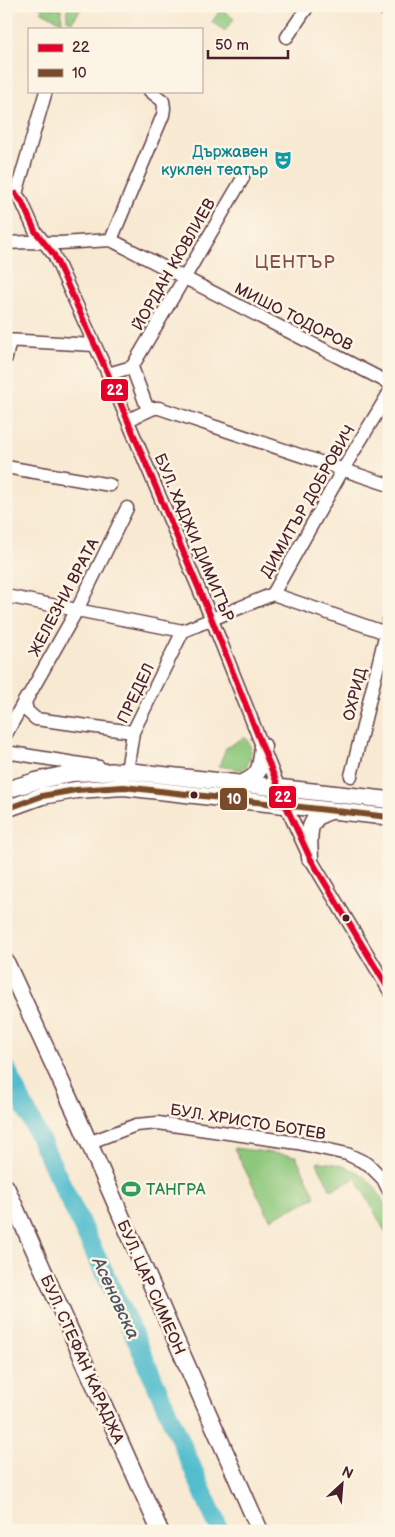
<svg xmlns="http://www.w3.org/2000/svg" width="395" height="1537" font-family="'Balsamiq Sans',sans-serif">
<rect width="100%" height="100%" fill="#fcf5e5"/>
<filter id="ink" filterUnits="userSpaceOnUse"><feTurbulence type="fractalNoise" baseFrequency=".02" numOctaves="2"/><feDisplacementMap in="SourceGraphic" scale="10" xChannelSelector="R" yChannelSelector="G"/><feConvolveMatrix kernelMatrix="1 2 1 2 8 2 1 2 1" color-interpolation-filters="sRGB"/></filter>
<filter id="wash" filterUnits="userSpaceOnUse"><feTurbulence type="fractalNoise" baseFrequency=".0096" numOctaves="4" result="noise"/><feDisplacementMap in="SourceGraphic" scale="20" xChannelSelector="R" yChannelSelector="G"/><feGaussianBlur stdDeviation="1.12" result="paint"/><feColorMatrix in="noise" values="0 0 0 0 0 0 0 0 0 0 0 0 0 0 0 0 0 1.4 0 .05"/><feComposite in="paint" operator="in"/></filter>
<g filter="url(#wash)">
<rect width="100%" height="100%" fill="#f8e9d2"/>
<!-- green -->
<path fill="#8dc77c" stroke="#6c7354" d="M38 6 61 9 62 22 42 12V9Z
M77 7 81 9 72 22 67 20V8Z
M221 9 234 19 225 31 212 22Z
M245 737C254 748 252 760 243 770L219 766 226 748Z
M234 1148 296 1156 316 1197 270 1219Z
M319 1162C346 1164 367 1172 381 1197 383 1202 387 1207 388 1211 391 1219 389 1231 389 1239L356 1178 331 1190 317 1163Z"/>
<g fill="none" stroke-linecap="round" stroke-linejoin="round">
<!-- river -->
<path stroke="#52bdce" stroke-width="19" d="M6 1068 136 1339 220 1531"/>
</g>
</g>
<g filter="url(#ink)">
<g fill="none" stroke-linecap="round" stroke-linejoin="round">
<!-- minor casing -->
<g stroke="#643d44" stroke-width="15">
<path id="minor" d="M380 6 389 12
M287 37 308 6
M16 194 22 202 35 231 54 255 108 374 212 620 286 806 310 858 389 990
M16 194 46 91
M111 240 389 383
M111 240 163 115 164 108 163 101 150 91
M6 243 29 242 60 243 111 240
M6 340 94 345
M6 358 10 340
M132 367 243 178
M108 374 132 367 148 410
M128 420 154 408H159L389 485
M6 467 110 485
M127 508 77 610 25 702 27 711 36 719 133 732
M273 594 389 634
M6 596 183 631 273 594 342 471 389 393
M6 734 26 698
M6 752 99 767
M119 770 127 771 133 732 183 631
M351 776 389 620
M88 1143 136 1125 158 1123 298 1143 347 1154 368 1164 383 1179 389 1191"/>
</g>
<!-- major casing -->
<g stroke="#643d44" stroke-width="19">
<path id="major" d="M240 784C261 777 261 766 263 746
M6 790 36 781 72 773 127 771 389 800
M6 809 42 796 76 790 124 787 389 817
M310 858C309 837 305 817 331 811
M6 962 78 1118 260 1531
M6 1187 160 1531"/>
</g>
<!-- minor -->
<use href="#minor" stroke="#fff" stroke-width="12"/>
<!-- major -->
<use href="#major" stroke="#fff" stroke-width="16"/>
<!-- bus-1 casing -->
<g stroke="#fcf5e5" stroke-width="10">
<path id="bus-1" d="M16 194 22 202 35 231 54 255 108 374 212 620 286 806 310 858 389 990"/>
</g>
<!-- bus-2 casing -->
<g stroke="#fcf5e5" stroke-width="10">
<path id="bus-2" d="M6 809 42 796 76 790 124 787 389 817"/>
</g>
<!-- bus-1 -->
<use href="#bus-1" stroke="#e4002b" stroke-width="6"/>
<!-- bus-2 -->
<use href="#bus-2" stroke="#7a4b2a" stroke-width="6"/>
</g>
</g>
<!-- icons -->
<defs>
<g id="theatre-bare" transform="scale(1.5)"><path d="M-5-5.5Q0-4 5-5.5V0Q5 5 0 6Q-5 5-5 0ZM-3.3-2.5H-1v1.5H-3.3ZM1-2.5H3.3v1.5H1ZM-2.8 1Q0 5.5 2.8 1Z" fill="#0f9aa8" stroke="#fcf5e5" stroke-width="2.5" paint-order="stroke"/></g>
<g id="stadium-bare" transform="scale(1.5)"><path d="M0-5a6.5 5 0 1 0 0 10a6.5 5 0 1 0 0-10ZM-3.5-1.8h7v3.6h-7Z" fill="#2e9e5b" stroke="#fcf5e5" stroke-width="2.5" paint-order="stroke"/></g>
</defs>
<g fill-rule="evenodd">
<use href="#theatre-bare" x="283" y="160"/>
<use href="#stadium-bare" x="131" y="1189"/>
</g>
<!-- markers -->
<g fill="#4a1f2b" stroke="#fcf5e5" stroke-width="2">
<circle cx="194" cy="795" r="4.5"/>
<circle cx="346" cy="918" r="4.5"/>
</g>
<g text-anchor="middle" stroke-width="5" stroke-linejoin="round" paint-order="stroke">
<!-- culture labels -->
<g font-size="16" fill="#0d838f" stroke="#fcf5e5" text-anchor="end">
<text x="268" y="157">Държавен<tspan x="268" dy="18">куклен театър</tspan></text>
</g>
<!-- street labels -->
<g font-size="16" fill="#4a1f2b" stroke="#fcf5e5">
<text transform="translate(173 264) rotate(-60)" y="6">ЙОРДАН КЮВЛИЕВ</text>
<text transform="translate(294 316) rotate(27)" y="6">МИШО ТОДОРОВ</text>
<text transform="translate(307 501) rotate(-60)" y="6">ДИМИТЪР ДОБРОВИЧ</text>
<text transform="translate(195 537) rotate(67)" y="6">БУЛ. ХАДЖИ ДИМИТЪР</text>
<text transform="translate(63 597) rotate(-62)" y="6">ЖЕЛЕЗНИ ВРАТА</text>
<text transform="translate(135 693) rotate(-64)" y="6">ПРЕДЕЛ</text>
<text transform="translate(354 694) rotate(-76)" y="6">ОХРИД</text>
<text transform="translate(248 1121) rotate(9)" y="6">БУЛ. ХРИСТО БОТЕВ</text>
<text transform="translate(152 1287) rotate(66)" y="6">БУЛ. ЦАР СИМЕОН</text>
<text transform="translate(83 1359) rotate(66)" y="6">БУЛ. СТЕФАН КАРАДЖА</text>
</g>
<!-- leisure labels -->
<g font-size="16" fill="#27864d" stroke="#fcf5e5" text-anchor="start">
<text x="146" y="1195">ТАНГРА</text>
</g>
<!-- neighbourhood labels -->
<g font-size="18" letter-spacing="1" fill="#835048" stroke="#fcf5e5">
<text x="295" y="268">ЦЕНТЪР</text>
</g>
<!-- water labels -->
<g font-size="18" font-style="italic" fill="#4d5664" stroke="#fcf5e5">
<text transform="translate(116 1298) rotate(65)" y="6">Асеновска</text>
</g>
</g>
<g stroke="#fcf5e5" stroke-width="2">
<rect x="100" y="378" width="29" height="24" rx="5" fill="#e4002b"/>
<rect x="268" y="785" width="29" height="24" rx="5" fill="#e4002b"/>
<rect x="219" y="787" width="29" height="24" rx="5" fill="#7a4b2a"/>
</g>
<g font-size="14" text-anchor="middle" font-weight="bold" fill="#fff">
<text x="115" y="395">22</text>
<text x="283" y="802">22</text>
<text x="234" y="804">10</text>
</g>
<!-- margin -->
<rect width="395" height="1537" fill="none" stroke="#fcf5e5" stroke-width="25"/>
<!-- legend -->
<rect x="28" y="28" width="175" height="65" fill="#fcf5e5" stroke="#b59f9b"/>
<rect x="38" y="44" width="25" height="8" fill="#e4002b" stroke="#b59f9b"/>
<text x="72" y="52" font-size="15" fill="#4a1f2b">22</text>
<rect x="38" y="69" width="25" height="8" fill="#7a4b2a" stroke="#b59f9b"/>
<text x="72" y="78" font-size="15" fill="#4a1f2b">10</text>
<!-- north arrow -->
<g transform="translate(342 1484) rotate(26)" stroke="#fcf5e5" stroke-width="4" paint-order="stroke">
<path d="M0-4L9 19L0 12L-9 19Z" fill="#4a1f2b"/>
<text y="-8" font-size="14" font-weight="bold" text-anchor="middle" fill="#4a1f2b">N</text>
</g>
<!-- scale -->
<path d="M208 50v8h80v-8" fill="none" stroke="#4a1f2b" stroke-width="2.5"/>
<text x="215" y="50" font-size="15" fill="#4a1f2b" stroke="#fcf5e5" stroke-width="4" paint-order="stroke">50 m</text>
</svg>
